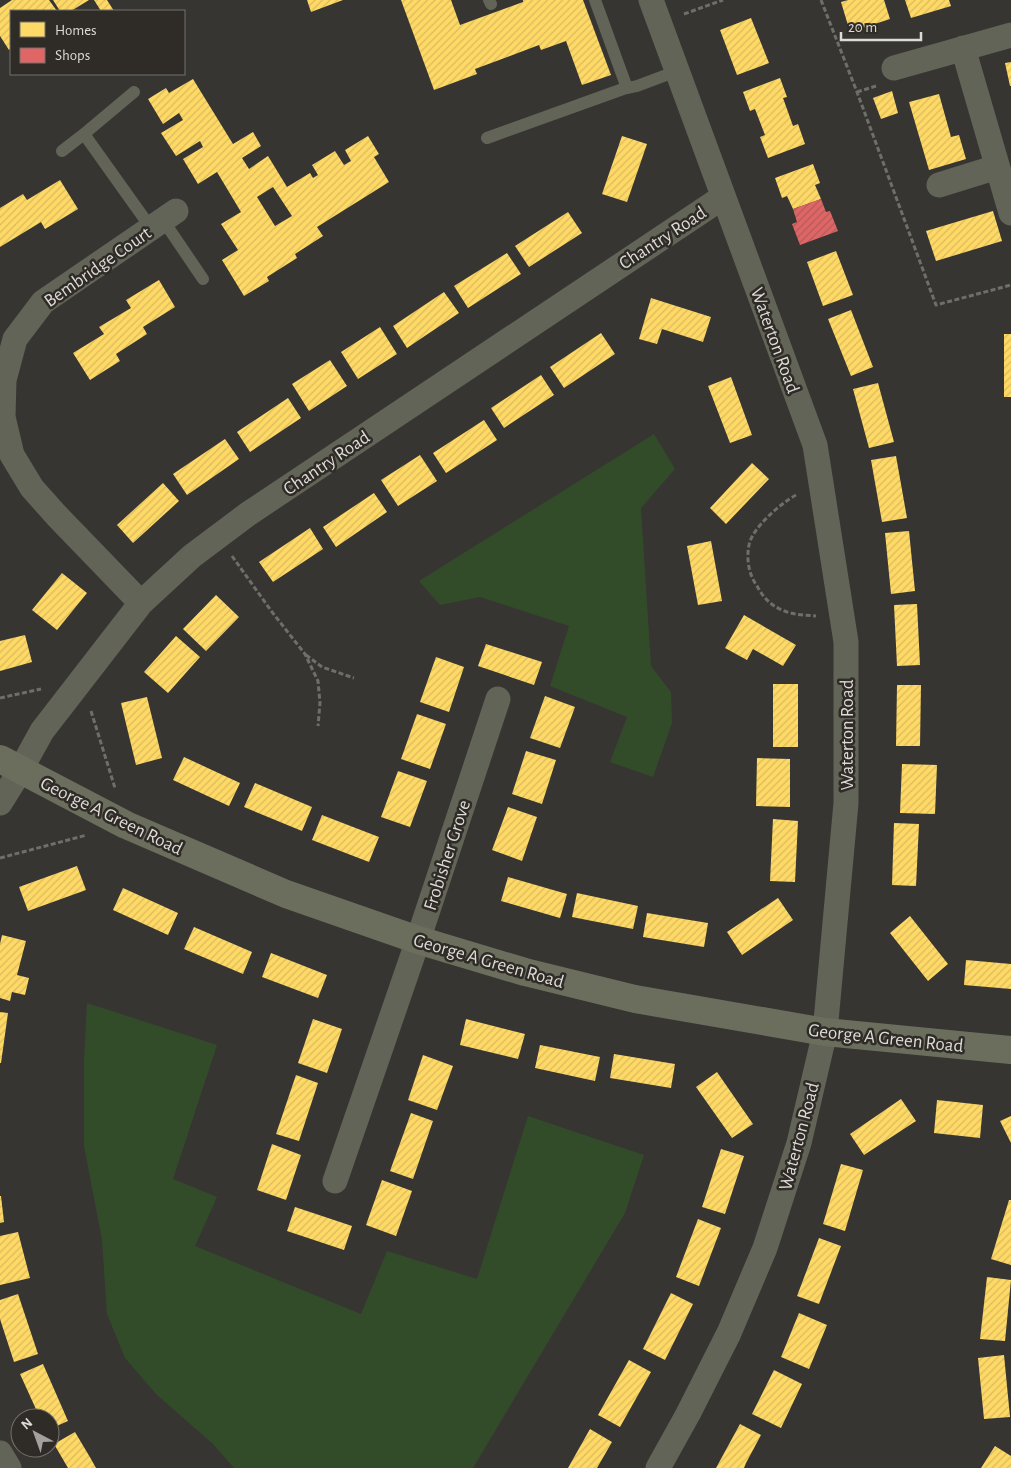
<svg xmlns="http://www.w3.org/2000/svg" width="1011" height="1468" font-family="'Alegreya Sans',sans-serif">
<defs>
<pattern id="homes-hatch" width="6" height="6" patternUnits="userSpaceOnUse" patternTransform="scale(1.25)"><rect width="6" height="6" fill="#ffd966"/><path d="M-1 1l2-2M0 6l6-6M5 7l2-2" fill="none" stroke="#d9bb5e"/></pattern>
<pattern id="shops-hatch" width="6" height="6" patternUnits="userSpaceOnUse" patternTransform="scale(1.25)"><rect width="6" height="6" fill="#e06666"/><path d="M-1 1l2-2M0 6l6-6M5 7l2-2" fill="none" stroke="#b15b5b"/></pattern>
</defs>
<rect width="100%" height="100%" fill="#373532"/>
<!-- grass -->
<path fill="#324c2a" d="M654 434 675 469 641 508 651 666 671 692 672 723 653 777 610 762 627 717 550 686 569 626 480 597 440 605 419 581Z
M87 1003 217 1045 173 1179 217 1197 195 1246 361 1314 387 1251 477 1279 528 1116 644 1155 625 1213 473 1468H234L213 1444 157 1395 125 1358 107 1314 102 1240 84 1146V1060Z"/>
<!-- homes -->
<path fill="url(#homes-hatch)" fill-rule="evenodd" d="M12 0H49L57 11H11V48L9 50 0 36V8Z
M53 0H89L71 11H60Z
M94 0H107L114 11H101Z
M307 0H343L311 12Z
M401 0H451L460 25 523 2V0H583L611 75 582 85 566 41 541 50 539 45 475 69 477 74 434 90Z
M848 0H884L890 19 850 32 841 2Z
M905 0H949L951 6 911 18Z
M751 18 769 63 737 75 720 30Z
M1011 62V86H1010L1005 63Z
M780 78 787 97 783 98 793 126 798 124 805 144 768 158 760 137 765 135 755 109 750 111 743 92Z
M193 79 233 144 253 132 261 146 242 158 249 169 268 156 287 187 310 173 313 178 318 175 312 165 335 151 344 165 351 161 345 150 368 136 379 154 374 157 389 182 317 227 323 236 295 254 297 258 267 277 269 281 244 296 222 260 238 250 221 224 241 212 217 172 198 184 183 159 203 147 200 141 176 156 161 133 183 120 179 113 163 124 148 99 166 88 169 93ZM273 187 292 216 275 226 257 197Z
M892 91 898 113 881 119 873 98Z
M939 94 951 137 959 135 966 159 929 170 909 102Z
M622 136 647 144 627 202 602 194Z
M813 164 820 183 815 185 821 199 793 209 787 196 782 198 775 178Z
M60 180 78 209 45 229 41 222 0 247V208L23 194 27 200Z
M993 211 1002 241 936 261 926 231Z
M568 212 582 233 529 267 515 246Z
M836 251 853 295 823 306 807 262Z
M507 253 521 274 468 308 454 286Z
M159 280 175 307 143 327 147 334 116 354 120 361 90 380 73 353 104 334 99 327 131 308 126 300Z
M444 292 459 313 407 348 393 326Z
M651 298 711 317 703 342 662 329 657 344 639 339Z
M851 310 873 367 851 376 828 319Z
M380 327 397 354 358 379 341 352Z
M601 333 615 354 564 388 550 367Z
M1004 334H1011V397H1004Z
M330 360 347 386 309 411 292 384Z
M541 375 554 395 504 428 491 408Z
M731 377 752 435 730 443 708 386Z
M878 383 894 442 869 448 853 389Z
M288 398 301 418 250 452 237 432Z
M484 420 497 440 446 473 433 453Z
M225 439 239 459 187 495 173 474Z
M420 455 437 481 398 506 381 480Z
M896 456 907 518 882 522 871 460Z
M752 463 769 479 726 524 710 508Z
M163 483 179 501 133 543 117 525Z
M374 493 387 512 336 547 323 527Z
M310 528 323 549 273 582 259 562Z
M909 531 915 591 891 594 885 533Z
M711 541 722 601 698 605 687 546Z
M62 573 87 593 57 630 32 610Z
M216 595 239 617 206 651 183 629Z
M917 604 920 665 897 666 894 605Z
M744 615 796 645 783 666 753 649 747 660 725 648Z
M25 635 32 662 0 671V641Z
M176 636 200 657 168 693 144 672Z
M486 644 542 662 534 685 478 666Z
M436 657 464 667 449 712 420 702Z
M773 684H798V747H773Z
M897 685H921L920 746H896Z
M545 696 575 707 560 748 530 738Z
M147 697 162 758 136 765 121 703Z
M417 714 446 724 430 769 401 759Z
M526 751 556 760 542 804 512 794Z
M184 757 240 783 229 806 173 780Z
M757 758 790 759V807L756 806Z
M902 764 937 765 935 814 900 813Z
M398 771 427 781 410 827 381 817Z
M255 783 312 807 302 831 244 807Z
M508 807 537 817 522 861 492 850Z
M322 815 379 837 369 862 312 840Z
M773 819 798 821 795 882 770 881Z
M894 823 919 824 916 886 892 885Z
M77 866 86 890 28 911 19 887Z
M508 877 567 894 560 918 501 901Z
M123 888 178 913 168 935 113 910Z
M577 893 638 906 633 929 572 917Z
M778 898 793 920 742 955 727 932Z
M647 913 708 923 704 947 643 937Z
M910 916 948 964 928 981 890 933Z
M194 927 252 952 243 974 184 949Z
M2 935 26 941 17 975 29 978 25 995 12 992 10 1001 0 998V944Z
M271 953 327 975 318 998 262 977Z
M966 960 1011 964V989L964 985Z
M0 1012 8 1013 1 1063H0Z
M313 1019 342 1029 327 1073 298 1063Z
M466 1019 525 1034 518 1059 460 1045Z
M540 1045 600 1057 595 1081 535 1068Z
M614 1054 675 1064 671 1088 610 1078Z
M423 1055 453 1066 437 1110 408 1100Z
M717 1072 753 1124 732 1138 696 1087Z
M296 1075 318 1083 299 1141 276 1134Z
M901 1099 916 1121 864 1155 850 1134Z
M937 1100 983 1105 980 1138 934 1133Z
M411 1113 433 1121 413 1179 390 1171Z
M1011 1116V1143L1000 1121Z
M272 1144 301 1155 286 1200 257 1190Z
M721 1149 744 1156 725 1214 702 1207Z
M841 1164 863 1170 845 1231 823 1224Z
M382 1180 412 1191 396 1236 366 1225Z
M0 1196H1L4 1222 0 1223Z
M1009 1200H1011V1265L991 1259Z
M295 1207 352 1226 344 1250 287 1231Z
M698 1219 721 1228 699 1286 676 1277Z
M18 1232 30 1278 0 1285V1236Z
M819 1238 841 1246 819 1304 797 1296Z
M987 1277 1011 1280 1005 1341 980 1339Z
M671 1293 693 1304 665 1360 643 1349Z
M18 1294 38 1354 14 1362 0 1319V1300Z
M799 1313 827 1325 809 1369 781 1357Z
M1004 1355 1010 1417 984 1419 978 1358Z
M629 1360 651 1372 620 1427 598 1415Z
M43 1364 68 1421 50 1429V1418H40L20 1374Z
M774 1370 802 1384 781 1428 752 1414Z
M740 1424 761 1435 746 1463 744 1468H716Z
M590 1429 612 1442 597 1468H568Z
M75 1432 91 1459 96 1468H68L54 1444Z
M995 1446 1011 1456V1468H981Z"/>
<!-- shops -->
<path fill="url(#shops-hatch)" d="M821 199 826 212 830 211 838 231 800 245 792 224 797 222 793 209Z"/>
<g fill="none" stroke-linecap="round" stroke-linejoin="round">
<!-- path -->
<path stroke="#6e6f67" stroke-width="3" stroke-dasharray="5 2.5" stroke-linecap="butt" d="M821 0 857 92 936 305 1011 285
M684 14 723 0
M857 92 876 86
M796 495C781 503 752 528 749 545 746 559 749 575 757 586 763 597 770 605 782 610 792 615 805 615 816 616
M232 556 272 612 305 654 318 681 320 703 318 726
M306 655 322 667 354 678
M0 698 41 689
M91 711 115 788
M0 858 87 835"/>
<!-- lane -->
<path stroke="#626457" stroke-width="12" d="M489 0 491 4
M595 0 627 88
M84 134 151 228
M487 138 623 89 637 86 677 71
M62 151 84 134 134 92
M163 220 203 279"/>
<!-- street -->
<path stroke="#626457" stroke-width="25" d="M651 0 815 445 846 642V803L825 1032 799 1143 765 1248 729 1333 688 1414 658 1468
M963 48 1011 213
M894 68 1011 35
M939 185 997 167
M141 603 57 516 32 488 12 455 3 417 4 380 15 339 43 302 176 211
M0 803 20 771 42 731 141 603 192 556 248 514 723 197
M335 1181 418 940 498 699
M0 1453 9 1468"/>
<!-- secondary -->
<path stroke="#6c6e5d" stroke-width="28" d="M0 759 126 825 286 894 418 940 525 972 635 999 825 1032 1011 1050"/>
</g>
<g text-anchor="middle" stroke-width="5" stroke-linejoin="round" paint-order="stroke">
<!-- street labels -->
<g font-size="19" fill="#dddad7" stroke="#2f2b26">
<text transform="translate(662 237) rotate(-33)" y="7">Chantry Road</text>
<text transform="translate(97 266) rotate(-35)" y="7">Bembridge Court</text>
<text transform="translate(776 340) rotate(70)" y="7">Waterton Road</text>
<text transform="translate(326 462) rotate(-34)" y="7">Chantry Road</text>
<text transform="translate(846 735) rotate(-90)" y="7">Waterton Road</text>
<text transform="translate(112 815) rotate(26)" y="7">George A Green Road</text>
<text transform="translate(446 855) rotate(-72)" y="7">Frobisher Grove</text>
<text transform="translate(489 960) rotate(16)" y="7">George A Green Road</text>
<text transform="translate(886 1037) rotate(6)" y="7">George A Green Road</text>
<text transform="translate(798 1136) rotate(-75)" y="7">Waterton Road</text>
</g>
</g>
<!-- legend -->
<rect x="10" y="10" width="175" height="65" fill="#2f2b26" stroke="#75716d"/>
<rect x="20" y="22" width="25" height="15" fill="#ffd966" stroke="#75716d"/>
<text x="55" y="35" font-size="15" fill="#dddad7">Homes</text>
<rect x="20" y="48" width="25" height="15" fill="#e06666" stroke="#75716d"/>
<text x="55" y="60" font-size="15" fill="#dddad7">Shops</text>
<!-- north arrow -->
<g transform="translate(35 1433) rotate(319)"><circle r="24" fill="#2f2b26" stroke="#75716d"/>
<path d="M0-4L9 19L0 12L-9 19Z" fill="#a3a09d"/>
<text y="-8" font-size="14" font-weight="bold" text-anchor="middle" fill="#dddad7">N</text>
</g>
<!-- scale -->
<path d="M841 32v8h80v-8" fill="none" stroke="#dddad7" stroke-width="2.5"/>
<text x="848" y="32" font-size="15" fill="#dddad7" stroke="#2f2b26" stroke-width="4" paint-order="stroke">20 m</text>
</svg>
